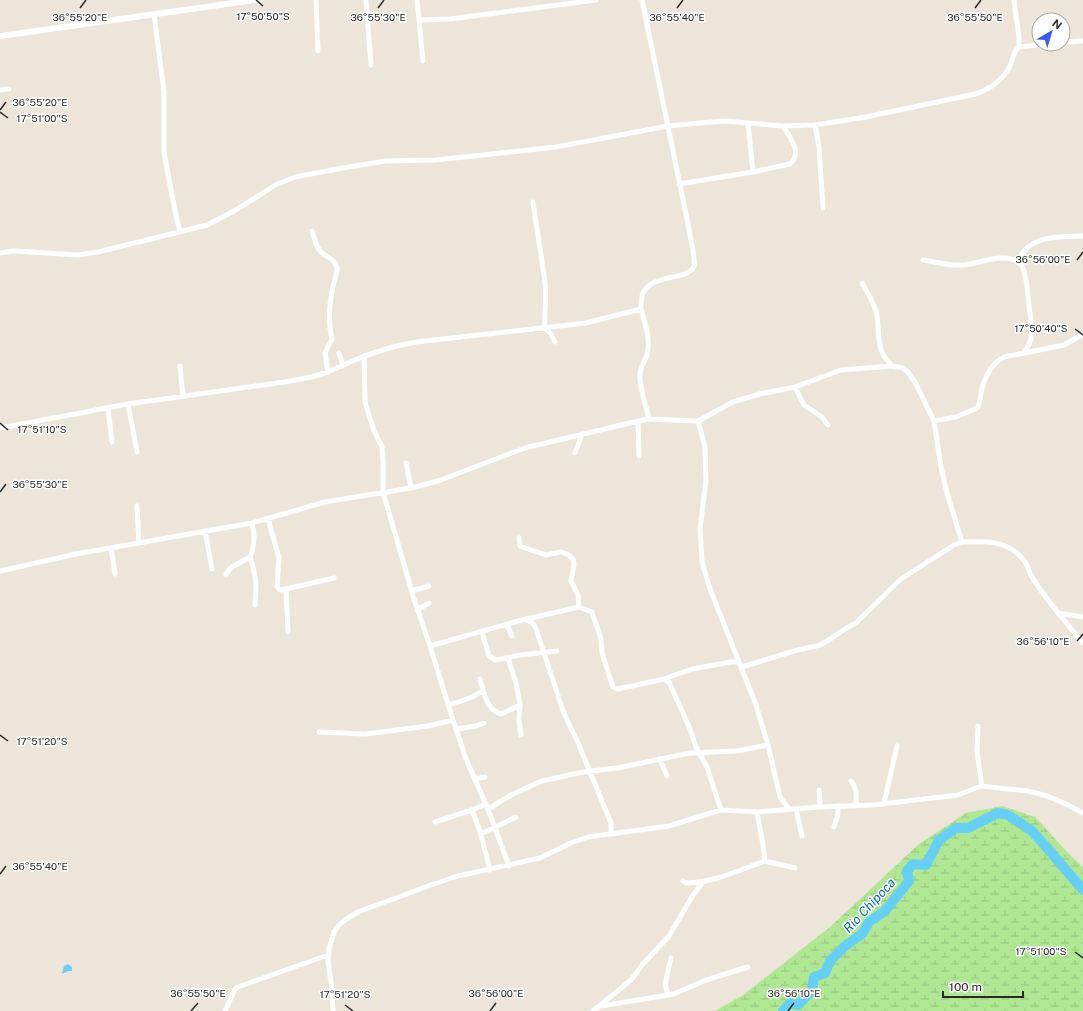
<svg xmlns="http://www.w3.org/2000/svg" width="1083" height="1011" font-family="'Public Sans',sans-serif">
<defs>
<pattern id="wetland-marsh" width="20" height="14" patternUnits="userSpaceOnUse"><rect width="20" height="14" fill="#afe793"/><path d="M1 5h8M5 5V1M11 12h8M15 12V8" fill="none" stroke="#97c67f"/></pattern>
<pattern id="water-waves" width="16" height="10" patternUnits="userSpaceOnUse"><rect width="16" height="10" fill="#66cff6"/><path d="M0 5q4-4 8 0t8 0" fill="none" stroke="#58b2d3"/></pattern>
</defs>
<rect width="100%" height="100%" fill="#ede5da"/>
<!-- wetland -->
<path fill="url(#wetland-marsh)" d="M1002 806 1035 817 1069 854 1083 867V1011H715L743 995 830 927 919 844 966 813Z"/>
<!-- water -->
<path fill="url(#water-waves)" d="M68 964 72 967V971H68L62 974 64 966Z"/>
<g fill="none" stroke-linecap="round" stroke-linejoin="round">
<!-- river -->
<path stroke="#66cff6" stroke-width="10" d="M783 1011 790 1003 798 1005 812 990 814 977 825 973 830 961 845 946 862 934 869 922 885 911 909 881 907 871 913 864 926 865 939 840 956 828H968L998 813 1008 815 1032 831 1042 842 1083 890"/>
<!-- minor -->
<path stroke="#fff" stroke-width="5" d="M316 0 318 51
M366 0 371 65
M417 0 419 20 450 19 596 0
M154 14 164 92V152L175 211 180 232
M419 20 423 61
M1063 42 1083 41
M1019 47 1047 44
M0 90 9 89
M815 125 819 147 823 208
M753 172 790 164C803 152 790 138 783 126
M679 184 753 172 748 123
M533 202 545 282C547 298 544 313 545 328L551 334 555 342
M312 231C314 237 316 246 320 251 326 258 335 258 337 268 337 275 334 281 333 287 329 304 328 323 332 339L325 353 328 372
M0 253 14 251 78 255 98 252 207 225 234 211 277 184 295 177 343 168 385 161 436 160 556 147 668 126 699 123 725 121 783 126 815 125 866 117 975 94C991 89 1004 79 1011 64 1013 58 1013 51 1019 47V37L1014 0
M923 260C936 262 950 266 963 265 979 264 1008 250 1021 265 1027 271 1028 297 1029 306 1031 323 1036 339 1024 352
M1017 261C1031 234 1057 237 1083 236
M862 283C867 292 873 301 876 311 880 326 876 342 884 356 886 360 890 362 892 366
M641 309C645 324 651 340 647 355 645 361 641 366 640 373 639 388 646 404 649 419
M339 353 343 366
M364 356 365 402 374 431 382 447 383 461V492L414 599 430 646 453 720 466 759 488 809 509 866
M180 366 183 396
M795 387 804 405 822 417 828 425
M128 404 137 452
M108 408 112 442
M638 421 639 456
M698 421 733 402 760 394 795 387 841 370 892 366 903 368 908 372 916 384 934 421 941 467 947 493 962 542C984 541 1007 540 1022 558 1027 563 1028 569 1031 575 1038 588 1049 601 1058 613L1083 617
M934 421 956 417 977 408C980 404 980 399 981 393 984 378 991 364 1004 357L1064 345 1083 334
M0 428 128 404 285 382 311 377 328 372 364 356 393 347 416 342 586 323 641 309C641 305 641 300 642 296 648 273 689 281 694 266 696 259 690 238 689 229L642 0
M575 453 582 434
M406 463 411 488
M137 506 139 543
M268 519 279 558 277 587 280 590 286 589 334 578
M205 531 212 569
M519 538 520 546 522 547 546 555 561 552 569 555 573 559 574 565 571 581 578 595 579 607 592 612 601 639 602 653 613 687 618 689 664 679 669 682 690 729 696 747 707 767 721 810
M111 548 115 574
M250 557C255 546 255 535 252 523
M0 571 76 554 252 523 325 502 411 488 438 481 525 448 638 421 649 419 698 421 705 447 706 481 700 528 702 562 710 589 756 705 768 745 780 797 789 809
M226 574 232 567 250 557C256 574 257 587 255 605
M286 589 288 632
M412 591 429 586
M417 610 429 603
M1058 613 1083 643
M526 620 531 622 535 626 563 711 579 745 611 823V833
M507 625 512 636
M482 632 489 656 496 660 520 655 557 651
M430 646 518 621 579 607
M508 658 516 683 520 705 519 718 521 735
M742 667 794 651 820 645 829 640 845 629 856 623 901 579 954 545 962 542
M480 679C484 692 486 710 501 714L520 705
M664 679 692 669 731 662H739
M449 705 470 698 483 691
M978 726 977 752 982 786
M457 729 476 726 484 723
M319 732 365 734 428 726 453 720
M659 759 662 764 667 776
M475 779 485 777
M851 781C858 788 856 798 856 806
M819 790 820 802 819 807
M884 803 897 746
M488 809 511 795 542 781 583 772 617 768 690 753 737 751 768 745
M796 809 802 836
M472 810 480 831 490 870
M435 822 472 810 486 804
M834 827 838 814V806
M481 834 516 817
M765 861 795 868
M683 881 686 883C717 882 736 871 765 861L763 845 757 812
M668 995 665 984 671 958
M601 1006 674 994 706 980 748 967
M225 1011 235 989 238 987 328 955
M333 1011 332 989 328 962 329 949 334 932 339 925 345 920 358 912 431 885 458 876 540 858 571 843 588 837 669 826 721 810 757 812 819 807 873 805 958 795 981 786 1028 791 1047 796 1066 804 1083 813
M593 1011 631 980 643 964 669 936 693 895 703 882"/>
<!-- tertiary -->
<path stroke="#fff" stroke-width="6" d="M0 36 255 0"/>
</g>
<!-- ticks -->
<path fill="none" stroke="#292929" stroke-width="1.5" d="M256 0 263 6M80 8 86 0M378 8 384 0M677 8 683 0M975 8 981 0M0 110 6 102M0 112 8 118M1077 260 1083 252M1075 329 1083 335M0 423 8 430M0 492 6 484M1077 641 1083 634M0 735 8 741M0 874 6 866M1075 952 1083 958M345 1005 353 1011M191 1011 198 1003M490 1011 496 1003M788 1011 794 1003"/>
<g text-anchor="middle" stroke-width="3" stroke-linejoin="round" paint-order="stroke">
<!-- water labels -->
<g font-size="13" font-style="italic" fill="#056ba1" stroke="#fff">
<text transform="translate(869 905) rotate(-47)" y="5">Rio Chipoca</text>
</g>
</g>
<g font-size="10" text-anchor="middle" fill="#292929" stroke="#fff" stroke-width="3" stroke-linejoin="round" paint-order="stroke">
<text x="263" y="20">17°50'50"S</text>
<text x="80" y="21">36°55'20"E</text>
<text x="677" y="21">36°55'40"E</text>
<text x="975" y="21">36°55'50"E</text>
<text x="378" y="21">36°55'30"E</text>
<text x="40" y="106">36°55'20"E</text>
<text x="42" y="122">17°51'00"S</text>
<text x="1043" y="263">36°56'00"E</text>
<text x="1041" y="332">17°50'40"S</text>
<text x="42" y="433">17°51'10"S</text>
<text x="40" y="488">36°55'30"E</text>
<text x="1043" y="645">36°56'10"E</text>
<text x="42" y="745">17°51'20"S</text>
<text x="40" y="870">36°55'40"E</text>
<text x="1041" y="955">17°51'00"S</text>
<text x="198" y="997">36°55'50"E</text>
<text x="496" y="997">36°56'00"E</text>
<text x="794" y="997">36°56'10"E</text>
<text x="345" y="998">17°51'20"S</text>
</g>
<!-- north arrow -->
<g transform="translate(1051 32) rotate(38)"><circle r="19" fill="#ffffff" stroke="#a9a9a9"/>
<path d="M0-3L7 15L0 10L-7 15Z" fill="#355aff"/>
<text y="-6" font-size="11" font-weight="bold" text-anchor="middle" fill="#292929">N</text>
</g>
<!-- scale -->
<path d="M943 991v6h80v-6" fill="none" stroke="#292929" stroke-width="2"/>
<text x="949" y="991" font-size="12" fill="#292929" stroke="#ffffff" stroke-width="3" paint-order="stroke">100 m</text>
</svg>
